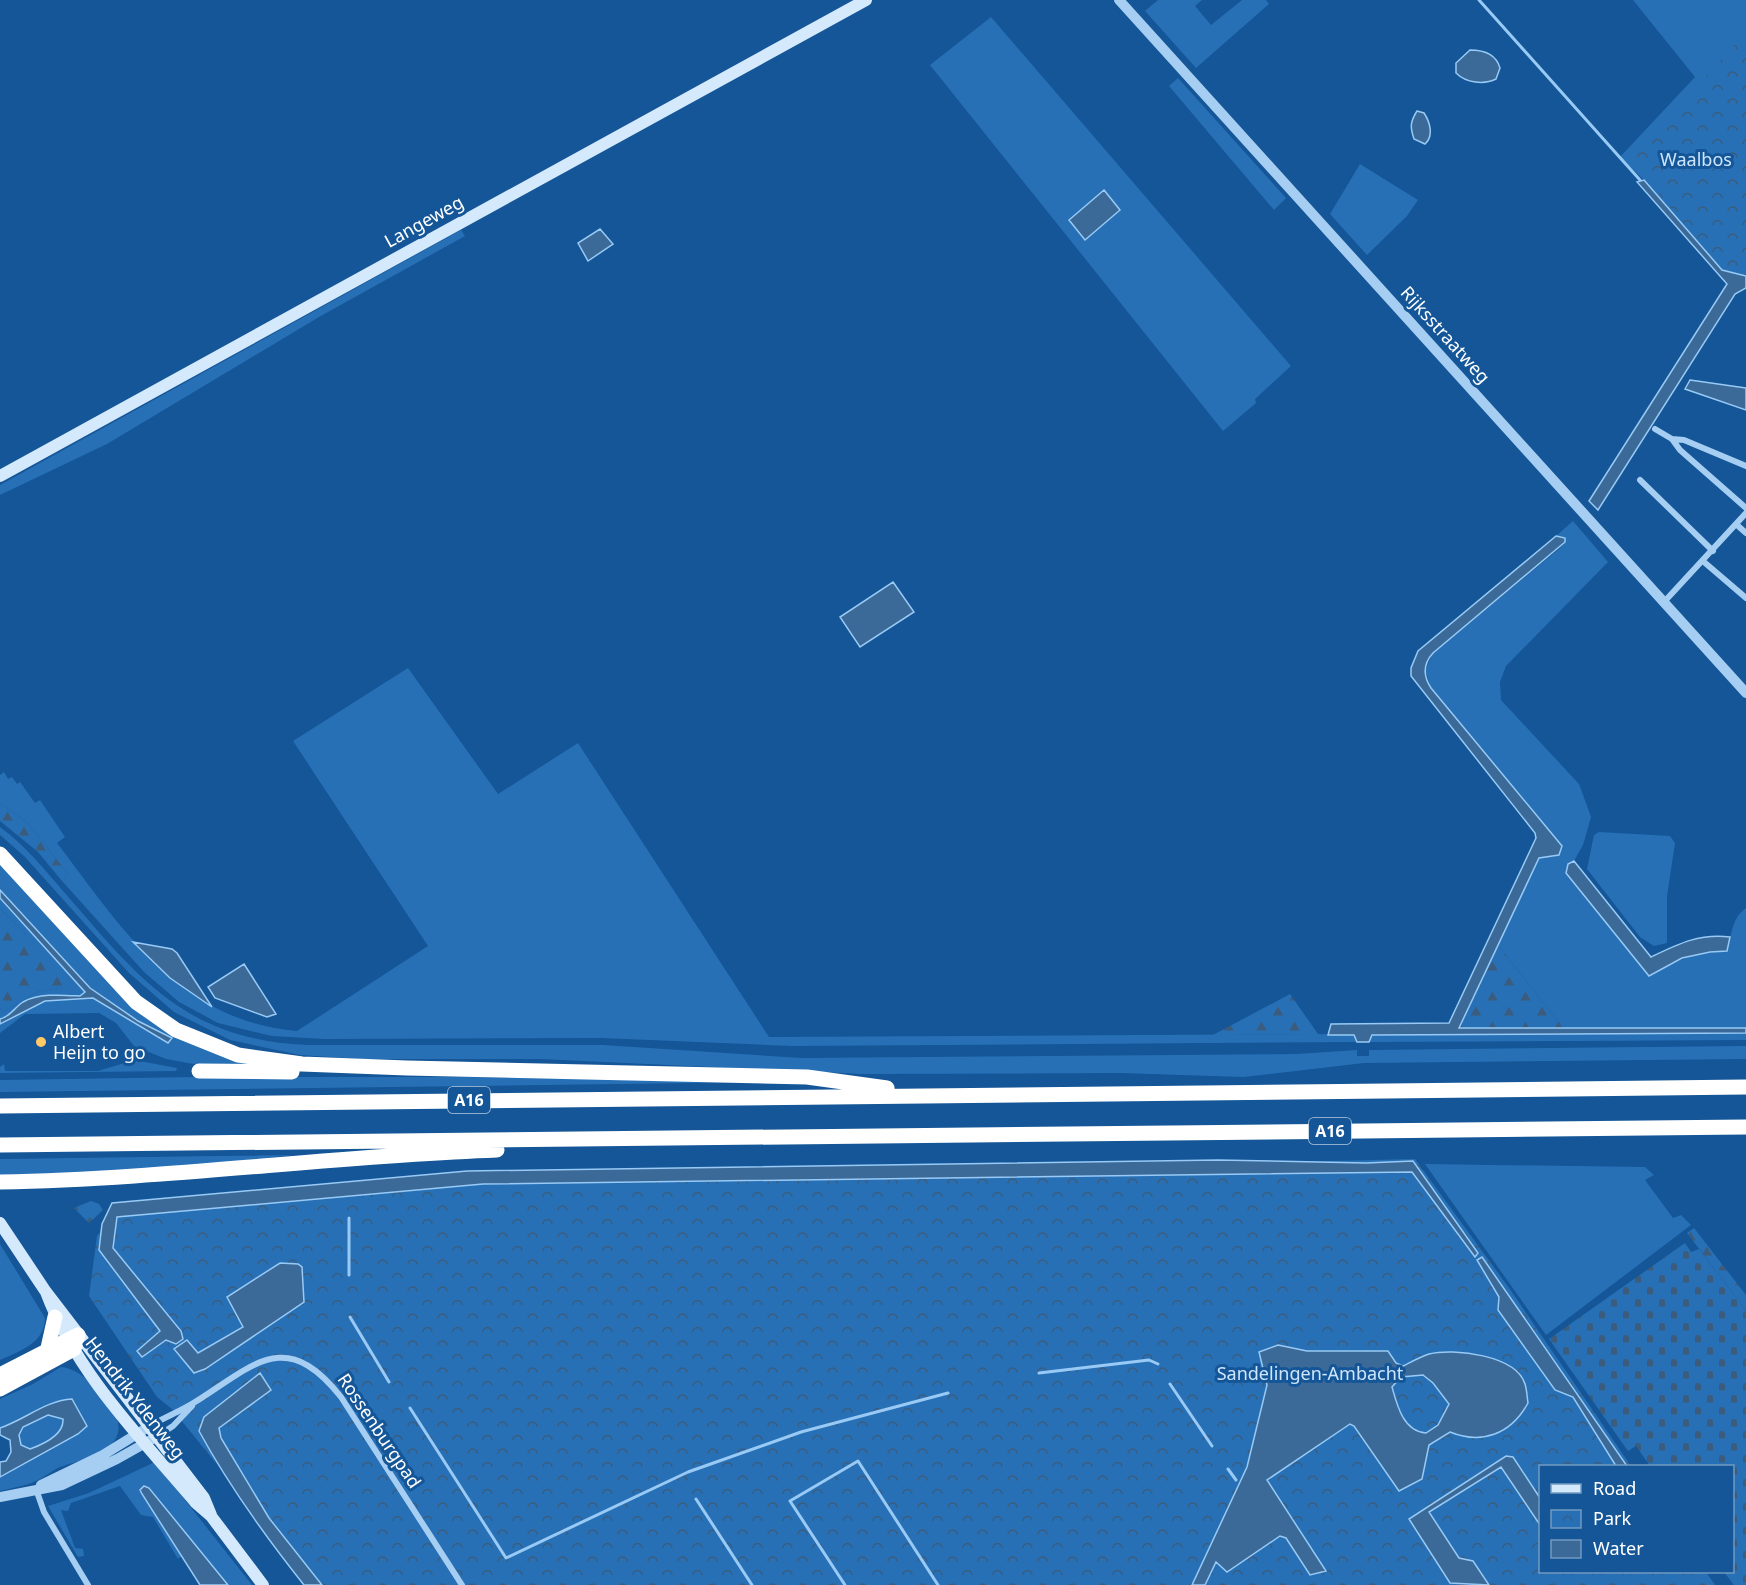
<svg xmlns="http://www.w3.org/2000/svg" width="1746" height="1585" font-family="'Noto Sans',sans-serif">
<defs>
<pattern id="forest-firs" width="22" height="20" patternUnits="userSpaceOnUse" patternTransform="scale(1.5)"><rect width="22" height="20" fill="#2770b6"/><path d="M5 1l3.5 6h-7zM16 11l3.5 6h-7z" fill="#3b5c7c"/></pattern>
<pattern id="cemetery-stones" width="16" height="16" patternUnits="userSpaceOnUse" patternTransform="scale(1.5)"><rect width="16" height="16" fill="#2770b6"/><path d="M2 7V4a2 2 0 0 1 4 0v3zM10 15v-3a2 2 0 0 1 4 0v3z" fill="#3b5c7c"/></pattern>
<pattern id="park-crowns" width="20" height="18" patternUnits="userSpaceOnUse" patternTransform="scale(1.5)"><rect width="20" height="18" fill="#2770b6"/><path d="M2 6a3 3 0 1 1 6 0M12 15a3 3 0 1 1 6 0" fill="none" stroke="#3b5c7c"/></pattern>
</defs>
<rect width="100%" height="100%" fill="#145697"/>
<!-- grass -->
<path fill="#2770b6" d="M1158 0H1202L1195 6 1211 25 1242 0H1266L1269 4 1196 68 1145 11Z
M1633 0H1746V276L1722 270 1644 180 1620 157 1695 77Z
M991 17 1291 366 1255 399 1256 403 1223 431 930 65Z
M1178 78 1286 198 1274 210 1169 86Z
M1360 164 1418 200 1407 216 1367 255 1330 214Z
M461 230 465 236 319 317 107 444 0 495V485Z
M1573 521 1608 562 1506 666 1500 682 1501 700 1579 784 1591 817 1583 845 1574 861 1568 865 1649 975C1674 962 1696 951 1725 952 1733 937 1730 919 1746 908V1028L1564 1029 1497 944 1539 857H1554L1552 834 1431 688 1425 670 1433 653 1559 549 1565 542V538L1556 536Z
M408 668 498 794 578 743 769 1037 1318 1034 1354 1035 1357 1042 791 1046 601 1038 324 1039 272 1036 218 1023 179 1002 144 972 62 881 68 874 28 823 0 803V775L4 772 8 779 12 777 17 784 20 782 35 803 40 800 65 837 57 843C122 928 179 1021 297 1031L428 946 293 741Z
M0 827C25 845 44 869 64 892 138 977 185 1040 307 1045H603L802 1058 1297 1054 1357 1050V1056H1369V1050L1746 1046V1059L1364 1063 1244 1077 1120 1073 863 1074 541 1059H359L300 1055 230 1040 174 1012 129 973 24 856 0 835Z
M1599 832 1670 836 1675 843 1667 896V943L1654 946 1640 937 1587 869 1594 835Z
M0 857 132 1001 266 1065 210 1067 166 1059 134 1046 116 1023 99 1013 25 1014 0 1033V1008L3 1012 37 992 69 986 20 928 0 909Z
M1746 1033V1040L1369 1042 1372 1035Z
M134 1060 177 1068 176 1071 0 1073V1067L4 1064 5 1071H98Z
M197 1077H465L773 1082 0 1092V1080Z
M293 1155 164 1169 0 1178V1159Z
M1425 1164 1645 1167 1654 1175 1645 1180 1673 1218 1681 1215 1691 1225 1546 1335Z
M0 1244 45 1318C45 1343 20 1351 0 1360Z
M61 1367C87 1370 101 1397 116 1416 130 1450 83 1459 60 1467 51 1471 45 1477 36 1481 26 1486 11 1488 0 1491V1477L78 1434 87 1426 72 1399C47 1400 24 1420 0 1428V1399L33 1384Z
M48 1415 63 1419C63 1435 44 1444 30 1449L21 1445 19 1435 23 1427Z
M155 1462 252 1585H228L149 1488 142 1494 181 1556 178 1559 153 1517 141 1515 120 1486 71 1503 68 1511 61 1510 75 1548 83 1549 84 1556 78 1557 48 1506 89 1493Z"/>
<!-- forest -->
<path fill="url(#forest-firs)" d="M0 803 28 823 68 874 62 881 38 852 0 821Z
M0 909 20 928 70 986 37 992 3 1012 0 1008Z
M1497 944 1564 1029 1458 1028Z
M1290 994 1318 1034 1213 1035Z
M91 1201 99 1204 103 1210 89 1223 74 1208Z
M1694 1228 1746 1295V1310L1687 1233Z"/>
<!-- cemetery -->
<path fill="url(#cemetery-stones)" d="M1685 1243 1691 1252 1699 1249 1746 1310V1585H1734L1724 1572H1732V1466H1650L1636 1446 1628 1451 1549 1339Z"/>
<!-- park -->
<path fill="url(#park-crowns)" d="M1746 33V282L1724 271 1629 158Z
M1415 1159 1509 1288 1631 1466H1540V1572H1706L1715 1585H315L172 1409 157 1397 89 1296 97 1236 118 1209 474 1182Z"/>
<!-- water -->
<path fill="#3b6a99" stroke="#98caf5" stroke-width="1.5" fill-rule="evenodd" d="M1470 50C1484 50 1496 54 1500 68L1496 79C1484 85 1466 83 1456 73V63Z
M1417 111 1424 113C1430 122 1434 136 1425 144L1414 139C1410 127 1410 122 1417 111Z
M1644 180 1722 270 1746 276V288L1735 294 1598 510 1589 501 1727 284 1637 182Z
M1104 190 1120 210 1085 240 1069 220Z
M600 229 613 244 588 261 578 243Z
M1690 380 1746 388V410L1685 389Z
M1556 536 1565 538V542L1433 653C1423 664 1423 676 1431 688L1562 846 1559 855 1539 858 1459 1028H1746V1033L1372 1035 1369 1042H1357L1354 1035H1328L1331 1024 1449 1023 1536 838 1535 833 1411 676V668L1418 651Z
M893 582 914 612 860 647 840 617Z
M1574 861 1651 957C1678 944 1700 933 1730 937L1727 951 1710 952 1682 958 1649 976 1566 873 1568 864Z
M0 890 90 988 138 1021 172 1038 168 1043 93 998 45 1001 0 1024V1019C10 1017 14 1008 23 1002 39 993 62 995 80 996L85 992 0 898Z
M133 942 172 949 177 953 212 1007 170 978Z
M244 964 276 1014 267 1017 215 998 208 987Z
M1218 1160 1366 1163 1413 1161 1478 1253 1475 1257 1412 1172 483 1184 117 1217 113 1248 181 1331 183 1339 176 1344 166 1340 142 1357 137 1351 160 1331 99 1250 102 1224 112 1203 467 1171Z
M1482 1257 1627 1466H1616L1573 1397 1555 1390 1498 1310 1499 1297 1477 1260Z
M280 1263 298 1264 302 1267 304 1302 205 1369 194 1373 174 1349 187 1340 198 1353 243 1327 227 1297Z
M1278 1345 1307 1351H1388L1396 1363 1403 1366C1411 1362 1420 1357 1429 1354 1454 1348 1516 1355 1525 1384 1527 1390 1527 1397 1528 1403 1511 1434 1482 1445 1450 1432L1429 1445 1422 1479 1399 1491 1354 1426 1350 1424 1267 1480 1326 1571 1310 1575 1286 1538 1280 1536 1227 1572 1216 1562 1205 1585H1192L1247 1467 1267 1385 1259 1352ZM1423 1375 1433 1383 1449 1404 1438 1425 1426 1433C1403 1431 1397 1405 1392 1387L1401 1377Z
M260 1373 271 1390 219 1428 221 1438 269 1518 322 1585H304C265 1536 229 1486 199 1431L204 1417Z
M72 1399 87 1426 78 1434 0 1477V1462L6 1461 11 1452 10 1440 0 1435V1428C24 1420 47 1400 72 1399ZM48 1415 63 1419C64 1435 44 1444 30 1449L21 1445 19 1435 23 1427Z
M1506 1456 1513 1457 1540 1498V1525L1501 1467 1429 1512 1459 1558 1473 1561 1489 1585 1450 1583 1409 1519Z
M144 1486 149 1488 228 1585H200L142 1494 140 1490Z"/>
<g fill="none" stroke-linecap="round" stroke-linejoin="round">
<!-- stream -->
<path stroke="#98caf5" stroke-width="3" d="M1479 0 1640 180
M349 1275V1218
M350 1317 389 1382
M1039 1373 1149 1360 1158 1364
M1170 1384 1212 1446
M410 1408 506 1558 688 1472 801 1432 948 1393
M1228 1469 1236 1480
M696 1499 752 1585
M845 1585 790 1501 858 1461 938 1585"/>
<!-- minor -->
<path stroke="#a6cef2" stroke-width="6" d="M1655 429 1672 439 1680 450 1746 508
M1672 439 1684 440 1746 466
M1640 480 1713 551
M1737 525 1746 533
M1704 562 1746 598
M1664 602 1746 513
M150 1426C165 1417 181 1411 195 1402 253 1366 285 1326 341 1397L462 1585
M158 1436 173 1426 192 1406
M36 1489 44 1512 88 1585"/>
<!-- tertiary -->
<path stroke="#a6cef2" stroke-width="10" d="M1119 0 1746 693
M41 1485 103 1455 150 1426
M0 1497 62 1485 117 1459 158 1436"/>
<!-- secondary -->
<path stroke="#d5e9fc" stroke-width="12" d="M0 476 866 0
M0 1223 46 1292 204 1498 211 1515
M46 1292C76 1373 141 1438 196 1503L211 1516 263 1585"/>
<!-- motorway -->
<path stroke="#fff" stroke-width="15" d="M0 854 136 1002 176 1030 238 1055 302 1064 407 1068 807 1077 887 1088
M199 1071 292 1072
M0 1106 1746 1087
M0 1145 1746 1127
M0 1182C166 1179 331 1156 497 1150
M48 1348 55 1317
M0 1375 78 1335
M0 1389 74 1349 78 1335"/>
</g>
<!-- markers -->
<circle fill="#ffc967" stroke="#145697" stroke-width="2" cx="41" cy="1042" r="6"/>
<g text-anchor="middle" stroke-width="6" stroke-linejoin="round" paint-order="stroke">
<!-- shield labels -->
<g fill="#145697" stroke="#b8cce0" stroke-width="1.5">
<rect x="448" y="1087" width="42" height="26" rx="4.5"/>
<rect x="1309" y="1118" width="42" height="26" rx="4.5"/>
</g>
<g font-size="16" font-weight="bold" fill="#fff">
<text x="469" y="1106">A16</text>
<text x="1330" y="1137">A16</text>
</g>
<!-- park labels -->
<g font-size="18" fill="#cee6fd" stroke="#145697">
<text x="1696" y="166">Waalbos</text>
<text x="1310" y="1380">Sandelingen-Ambacht</text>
</g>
<!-- street labels -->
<g font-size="18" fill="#fff" stroke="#145697">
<text transform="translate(424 222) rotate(-29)" y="6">Langeweg</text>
<text transform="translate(1445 335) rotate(48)" y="6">Rijksstraatweg</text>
<text transform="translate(135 1398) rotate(52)" y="6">Hendrik Ydenweg</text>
<text transform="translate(379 1431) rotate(56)" y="6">Rossenburgpad</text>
</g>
<!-- poi labels -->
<g font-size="18" fill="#fff" stroke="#145697" text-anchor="start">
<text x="53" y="1038">Albert<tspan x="53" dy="21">Heijn to go</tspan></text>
</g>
</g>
<!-- legend -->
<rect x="1539" y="1465" width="195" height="108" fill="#145697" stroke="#729ac1" stroke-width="1.5"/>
<rect x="1551" y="1484" width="30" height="9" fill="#d5e9fc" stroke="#729ac1" stroke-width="1.5"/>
<text x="1593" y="1495" font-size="18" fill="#ffffff">Road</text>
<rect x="1551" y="1510" width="30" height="18" fill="url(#park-crowns)" stroke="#729ac1" stroke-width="1.5"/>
<text x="1593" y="1525" font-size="18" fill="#ffffff">Park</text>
<rect x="1551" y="1540" width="30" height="18" fill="#3b6a99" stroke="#729ac1" stroke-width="1.5"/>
<text x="1593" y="1555" font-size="18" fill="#ffffff">Water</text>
</svg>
